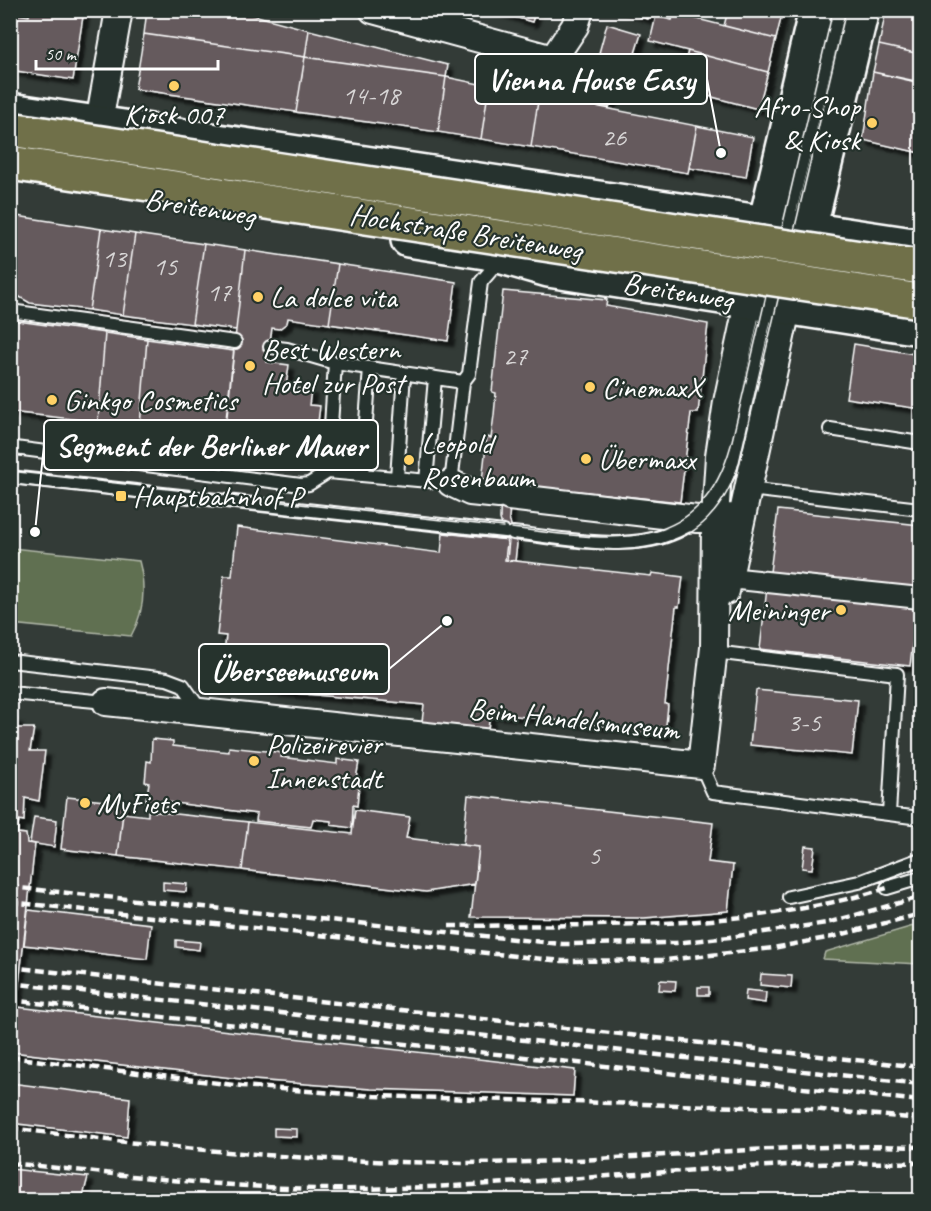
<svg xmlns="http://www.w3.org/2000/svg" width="931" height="1211" font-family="Caveat,sans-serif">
<defs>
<filter id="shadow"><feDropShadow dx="5.5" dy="5.5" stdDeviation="1.5" flood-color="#0009"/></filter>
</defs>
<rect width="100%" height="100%" fill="#333b37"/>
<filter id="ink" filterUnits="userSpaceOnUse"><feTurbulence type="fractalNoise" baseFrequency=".0167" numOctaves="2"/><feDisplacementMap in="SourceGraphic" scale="12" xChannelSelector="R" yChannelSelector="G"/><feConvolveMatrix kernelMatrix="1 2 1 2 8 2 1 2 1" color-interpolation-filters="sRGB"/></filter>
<g filter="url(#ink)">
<!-- green -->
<path fill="#616f51" stroke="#b0b7a8" stroke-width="1.5" d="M11 548 139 561C146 587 144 613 131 636L11 624Z
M920 924V964L823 959 825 952Z"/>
<!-- building -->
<path fill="#655a5d" stroke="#fff" stroke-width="1.5" filter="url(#shadow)" d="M30 10H84L73 80 10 70V13L29 16Z
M147 10H235L309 30 305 57 144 34Z
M492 10H536L532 22Z
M621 10H651L648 19Z
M728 10H783L776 39 724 26Z
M886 10 920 15V54L879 45Z
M674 13 776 39 768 72 650 41 656 16 672 20Z
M607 24 641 34 632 63 599 53Z
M309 30 448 65 446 77 305 57Z
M144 34 305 57 296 112 135 89Z
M879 45 920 54V82L873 72Z
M688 51 768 72 758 109 678 88Z
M599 53 623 60 609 108 583 103Z
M305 57 446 77 438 132 296 112Z
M873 72 920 83V153L863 140Z
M446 77 489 86 481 139 438 132Z
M489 86 539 95 531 147 481 139Z
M539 95 697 126 688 173 531 147Z
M697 126 753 137 746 177 689 168Z
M10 215 101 229 89 310 30 303 18 296 10 279Z
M101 229 135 234 123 315 89 310Z
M135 234 204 244 192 324 123 315Z
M204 244 245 250 236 330 192 324Z
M245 250 338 264 329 324 288 318 287 323 279 329 272 328 267 362 289 365 286 387 311 390 309 405 320 406 314 454 279 451 278 461 222 455Z
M338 264 456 282 448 341 329 324Z
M503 291 607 300 606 306 708 324 698 413H691L680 502 482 481 487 437 491 438 494 415 496 393 492 392Z
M10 320 105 333 98 422 10 412Z
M105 333 147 339 140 426 98 422Z
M147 339 234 351 225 435 140 426Z
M854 344 920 355V409L846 398Z
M501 483 511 484 509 519 517 544 515 561 505 560 507 543 500 519Z
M778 510 920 525V588L770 572Z
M237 527 441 553 443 533 509 540 507 560 651 576 652 573 683 577 679 607H676L665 704 668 705 665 735 634 732V729L490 713 488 729 422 722 424 705 220 686 226 636 217 635 224 576H232Z
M767 588 917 605 910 666 760 649Z
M756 690 858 700 852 755 750 745Z
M10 718 17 719 15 728H34L30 751H45L39 801 25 798 24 821 19 820 17 833 26 834 27 843 35 844 10 1062Z
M152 739 173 741V746L229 752V747L276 752 282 753 281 757 337 764V759L359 762 355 784 359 785 357 806 353 805 352 828 331 825V821L313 819 311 827 256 821 257 814 168 802 167 807 145 805 149 783 145 782 147 761 151 762Z
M468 795 713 823 708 862 733 865 728 911 644 918 471 917 479 847 463 845Z
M67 797 124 803 118 856 61 849Z
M355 810 410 817 406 838 479 847 475 884 426 892 242 870 248 822 352 834Z
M148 811 248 822 242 870 118 856 123 813 148 816Z
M34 817 57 820 54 847 30 843Z
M805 846 815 847 812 869 802 868Z
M163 882 187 884 186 892 163 890Z
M28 910 151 924 147 959 24 945Z
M176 940 200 942 199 950 176 947Z
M761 974 792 976 791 988 760 985Z
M660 980 676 981 675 991 659 990Z
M698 987H709V995H698Z
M746 990 766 992 765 1003 745 1000Z
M17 1007 575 1070 573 1096 371 1089 241 1079 12 1052Z
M10 1083 130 1098 127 1137 10 1123Z
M274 1128 297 1129V1137L274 1136Z
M10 1169 88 1177 82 1200 10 1196Z"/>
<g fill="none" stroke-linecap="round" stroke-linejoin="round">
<!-- service casing -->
<g stroke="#fff" stroke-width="16">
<path id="service" d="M787 224 839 10
M10 311 235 342
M270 347 287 349 335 363 463 382
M830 429 920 443
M15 448 301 485 309 484 328 472 451 483 463 382 469 374 481 282 493 268 503 265
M328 472 335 363
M362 475 370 368
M10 477 504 532
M397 478 404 373
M426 481 435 378
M724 483 731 468 768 305
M748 489 920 509
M513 533C573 539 641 557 693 522
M714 652 897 674 889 814
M10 661 167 679 183 685 202 712
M10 693 106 702
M701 765 713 792 920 818
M887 888 920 878
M789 897 859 882 920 859"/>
</g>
<!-- pedestrian casing -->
<g stroke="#fff" stroke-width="24">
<path id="pedestrian" d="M729 578 920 598"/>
</g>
<!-- minor casing -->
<g stroke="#fff" stroke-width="30">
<path id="minor" d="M373 10 553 59 575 26 580 10
M96 139 119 10
M451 483 470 492 499 495
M509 497 697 519 733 517
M726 591 787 309
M106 702 701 765 714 648 715 519 719 456 727 402 748 303"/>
</g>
<!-- secondary casing -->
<g stroke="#fff" stroke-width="38">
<path id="secondary" d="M10 110 920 246
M408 240 485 252 548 270 920 328
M760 245 816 10
M804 251 862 10"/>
</g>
<!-- service -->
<use href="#service" stroke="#26332d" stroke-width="12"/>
<!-- pedestrian -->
<use href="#pedestrian" stroke="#26332d" stroke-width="20"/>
<!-- minor -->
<use href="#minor" stroke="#26332d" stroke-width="26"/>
<!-- secondary -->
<use href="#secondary" stroke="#26332d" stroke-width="33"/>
<!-- tram -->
<path stroke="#fff" stroke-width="1.5" d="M10 471 503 527
M10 484 506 538
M512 528C604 539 699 560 731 445L833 10
M515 539C610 550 703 577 740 461L846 10"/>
<!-- rail -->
<path stroke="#fff" stroke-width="4.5" stroke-dasharray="9 4.5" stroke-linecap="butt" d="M10 887 562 944 676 943 730 937 827 923 920 897
M10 902 562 961 665 960 773 948 832 937 920 914
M449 926C597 924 744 932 887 888
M10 967 920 1067
M10 983 920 1084
M10 1000 920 1101
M10 1057 242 1086 374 1096 811 1109 920 1119
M10 1128C182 1150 354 1167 527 1162 658 1158 789 1143 920 1147
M10 1163C127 1175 245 1191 362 1189 549 1186 734 1160 920 1163"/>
<!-- trunk-bridge casing -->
<g stroke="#fff" stroke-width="38" stroke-linecap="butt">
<path id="trunk-bridge" d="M10 129 920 267
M10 163 920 301"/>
</g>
<!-- trunk-bridge -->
<use href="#trunk-bridge" stroke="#6f704a" stroke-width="33"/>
</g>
</g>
<!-- markers -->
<g fill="#ffd166" stroke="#26332d" stroke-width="2">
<circle cx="174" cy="86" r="6"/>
<circle cx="872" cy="123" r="6"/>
<circle cx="258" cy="297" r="6"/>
<circle cx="250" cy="366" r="6"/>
<circle cx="590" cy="387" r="6"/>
<circle cx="52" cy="400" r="6"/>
<circle cx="586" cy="459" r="6"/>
<circle cx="409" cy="460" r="6"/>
<rect x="115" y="490" width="12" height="12" rx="3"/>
<circle cx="841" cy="610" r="6"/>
<circle cx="254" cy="761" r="6"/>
<circle cx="85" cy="803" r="6"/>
</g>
<g text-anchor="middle" stroke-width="4.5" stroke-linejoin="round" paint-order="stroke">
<!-- number labels -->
<g font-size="27" fill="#d8d6d6">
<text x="371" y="104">14-18</text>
<text x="614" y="146">26</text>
<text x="114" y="267">13</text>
<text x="165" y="275">15</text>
<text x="219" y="301">17</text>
<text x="515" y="365">27</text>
<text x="804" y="731">3-5</text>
<text x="594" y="864">5</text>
</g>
<!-- poi labels -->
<g font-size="30" fill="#fff" stroke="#26332d" text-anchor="start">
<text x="860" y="116" text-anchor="end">Afro-Shop<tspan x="860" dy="34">&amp; Kiosk</tspan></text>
<text x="174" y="124" text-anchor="middle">Kiosk 007</text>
<text x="270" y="307">La dolce vita</text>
<text x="262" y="359">Best Western<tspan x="262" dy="34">Hotel zur Post</tspan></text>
<text x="602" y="397">CinemaxX</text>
<text x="64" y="410">Ginkgo Cosmetics</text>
<text x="421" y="453">Leopold<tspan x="421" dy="34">Rosenbaum</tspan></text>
<text x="598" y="469">Übermaxx</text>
<text x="133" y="506">Hauptbahnhof P</text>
<text x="829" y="620" text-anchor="end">Meininger</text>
<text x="266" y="754">Polizeirevier<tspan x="266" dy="34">Innenstadt</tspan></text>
<text x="97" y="813">MyFiets</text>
</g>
<!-- street labels -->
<g font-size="30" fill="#fff" stroke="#26332d">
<text transform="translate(200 207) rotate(9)" y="10">Breitenweg</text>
<text transform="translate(466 232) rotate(9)" y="10">Hochstraße Breitenweg</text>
<text transform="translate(678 291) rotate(9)" y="10">Breitenweg</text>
<text transform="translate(574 719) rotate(6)" y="10">Beim Handelsmuseum</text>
</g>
</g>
<!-- callouts -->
<path fill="none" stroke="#fff" stroke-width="2" d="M721 153L707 79M35 532L44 445M447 621L389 669"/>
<g fill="#fff" stroke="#26332d" stroke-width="2">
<circle cx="721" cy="153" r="6"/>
<circle cx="35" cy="532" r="6"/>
<circle cx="447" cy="621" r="6"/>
</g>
<g fill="#26332d" stroke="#fff" stroke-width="2">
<rect x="475" y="54" width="232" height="50" rx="6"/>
<rect x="44" y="420" width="334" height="50" rx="6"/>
<rect x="199" y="644" width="190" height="50" rx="6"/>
</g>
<g font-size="32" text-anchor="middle" font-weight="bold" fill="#fff">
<text x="591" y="90">Vienna House Easy</text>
<text x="211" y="456">Segment der Berliner Mauer</text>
<text x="294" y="681">Überseemuseum</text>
</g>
<!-- margin -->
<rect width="931" height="1211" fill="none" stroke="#26332d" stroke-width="36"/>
<rect x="18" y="18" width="895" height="1175" fill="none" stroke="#fff" stroke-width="2" filter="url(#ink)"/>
<!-- scale -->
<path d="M36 60v9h182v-9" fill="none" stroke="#ffffff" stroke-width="3"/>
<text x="45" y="60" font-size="18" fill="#ffffff" stroke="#26332d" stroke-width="4.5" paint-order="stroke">50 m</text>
</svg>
